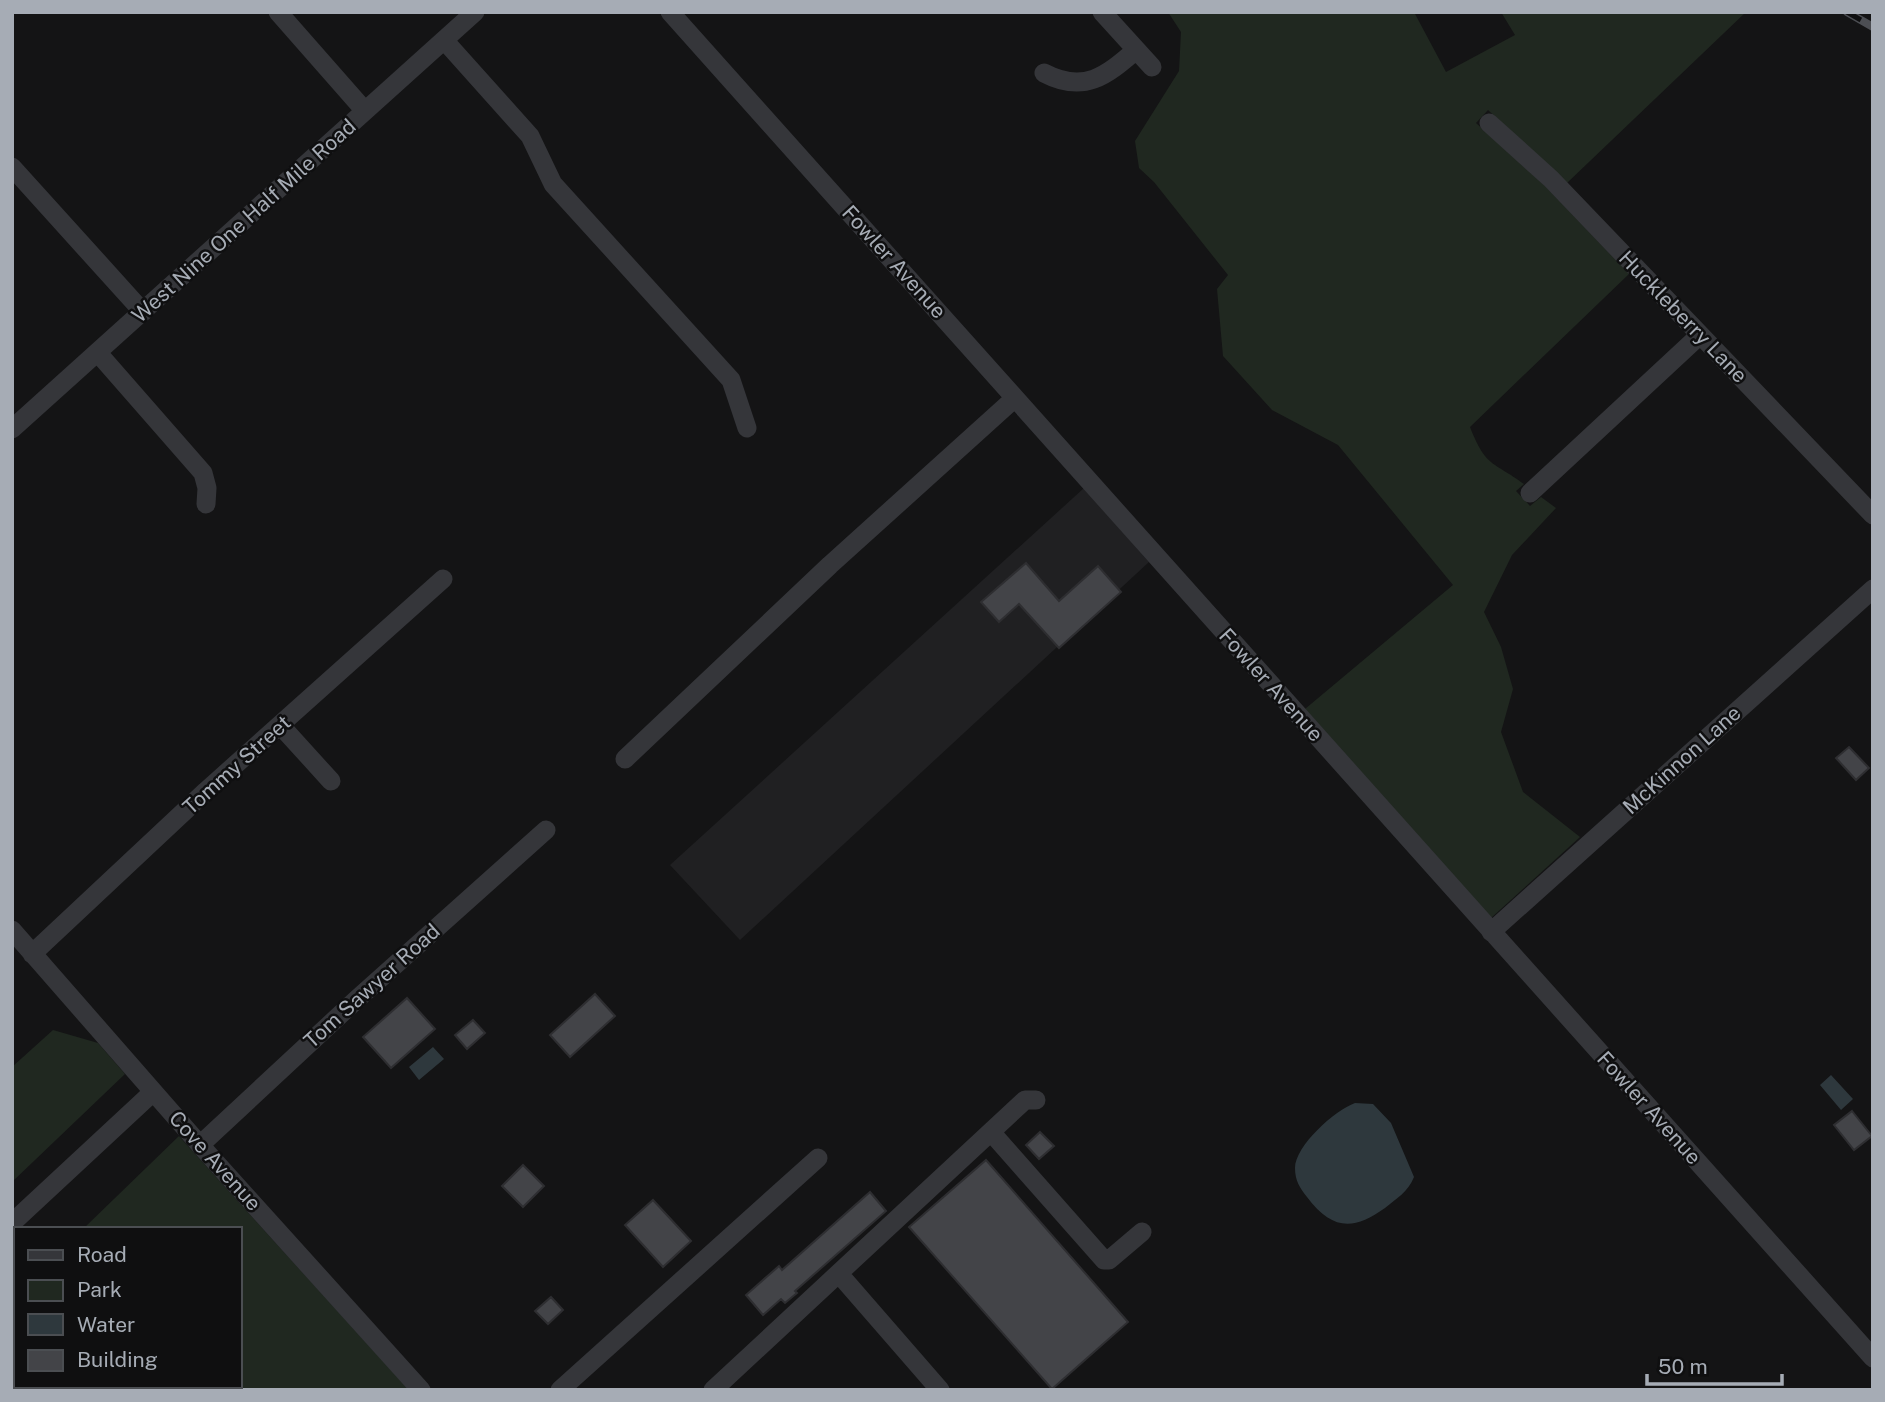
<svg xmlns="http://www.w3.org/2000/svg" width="1885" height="1402" font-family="'Public Sans',sans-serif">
<rect width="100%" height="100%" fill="#141415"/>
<!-- built -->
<path fill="#202022" d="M1084 488 1149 562 740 940 670 865Z"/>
<!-- green -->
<path fill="#202820" d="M1168 12H1414L1446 72 1515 35 1501 12H1746L1567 183 1488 110 1476 123 1545 186 1629 274 1470 427C1486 468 1493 461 1524 484L1516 491 1530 506 1541 497 1556 508 1512 555 1484 612 1501 647 1513 689 1501 732 1523 792 1580 837 1491 918 1305 709 1453 585 1338 445 1272 410 1223 356 1217 289 1228 275 1154 182 1139 168 1135 141 1179 71 1181 32Z
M53 1030 98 1043 125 1074 12 1182V1067Z
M179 1136 186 1144 409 1390H12V1297L16 1294V1386H240V1229H83Z"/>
<!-- water -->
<path fill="#2e383d" d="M433 1047 444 1059 419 1080 409 1067Z
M1831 1075 1853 1099 1841 1110 1820 1085Z
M1355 1103 1373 1104 1391 1123 1414 1177C1408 1192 1397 1198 1385 1208 1353 1231 1332 1230 1307 1197 1300 1188 1295 1181 1295 1168 1295 1146 1335 1110 1355 1103Z"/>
<!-- building -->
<path fill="#434448" stroke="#2e2e31" stroke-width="2" d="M1026 563 1059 601 1098 566 1121 592 1059 648 1019 604 999 622 981 602Z
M1849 747 1869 768 1856 780 1836 758Z
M595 994 615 1016 570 1057 550 1035Z
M407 998 435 1029 391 1068 363 1037Z
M473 1020 485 1033 467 1049 455 1035Z
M1852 1111 1872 1136 1854 1150 1834 1125Z
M1040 1132 1054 1146 1039 1159 1026 1145Z
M986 1160 1128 1322 1052 1389 909 1227Z
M523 1165 544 1186 523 1207 502 1186Z
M870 1192 886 1211 795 1291 797 1293 785 1303 781 1299 763 1315 746 1295 779 1266 782 1270Z
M653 1200 691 1241 663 1267 625 1225Z
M551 1297 563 1310 548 1324 535 1311Z"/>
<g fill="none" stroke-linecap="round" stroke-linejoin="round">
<!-- minor -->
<path stroke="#35363a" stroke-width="19" d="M278 12 365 111
M670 12 1873 1358
M1102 12 1152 67
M444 40 530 136 553 184 731 380 747 428
M1044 73C1084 94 1106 76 1136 50
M1489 123 1551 179 1873 515
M12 167 143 312
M98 353 203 473 207 488 206 504
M12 429 475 12
M1530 493 1700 335
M281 726 331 781
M625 759 830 565 1015 398
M12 930 200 1145 421 1390
M1491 932 1873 589
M32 954 206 791 443 579
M991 1132 1104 1260H1109L1142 1232
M200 1145 356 1000 546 830
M12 1223 153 1092
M840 1275 940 1390
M560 1390 818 1158
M713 1390 1025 1100H1036"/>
<!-- rail casing -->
<g stroke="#4c4e53" stroke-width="8">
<path id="rail" d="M1847 12 1873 27"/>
</g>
<!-- rail -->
<use href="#rail" stroke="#0f0f10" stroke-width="5" stroke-dasharray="16" stroke-linecap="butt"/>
</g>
<g text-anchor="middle" stroke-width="5" stroke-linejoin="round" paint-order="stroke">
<!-- street labels -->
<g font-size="21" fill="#a6acb5" stroke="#0f0f10">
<text transform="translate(244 221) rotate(-42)" y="7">West Nine One Half Mile Road</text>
<text transform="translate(894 262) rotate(48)" y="7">Fowler Avenue</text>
<text transform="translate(1683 317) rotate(46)" y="7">Huckleberry Lane</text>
<text transform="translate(1271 685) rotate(48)" y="7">Fowler Avenue</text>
<text transform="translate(1682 760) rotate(-42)" y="7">McKinnon Lane</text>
<text transform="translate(237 765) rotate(-42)" y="7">Tommy Street</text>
<text transform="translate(372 986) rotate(-42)" y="7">Tom Sawyer Road</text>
<text transform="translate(1649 1108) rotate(48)" y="7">Fowler Avenue</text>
<text transform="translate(215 1161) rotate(48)" y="7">Cove Avenue</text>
</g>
</g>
<!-- border -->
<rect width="1885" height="1402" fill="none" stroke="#a6acb5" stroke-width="28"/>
<!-- legend -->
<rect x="14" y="1227" width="228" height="161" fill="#0f0f10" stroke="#4b4e52" stroke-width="2"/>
<rect x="28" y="1250" width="35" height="10" fill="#35363a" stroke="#4b4e52" stroke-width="2"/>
<text x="77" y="1262" font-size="21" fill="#a6acb5">Road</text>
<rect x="28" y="1280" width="35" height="21" fill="#202820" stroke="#4b4e52" stroke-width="2"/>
<text x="77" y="1297" font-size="21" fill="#a6acb5">Park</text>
<rect x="28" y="1314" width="35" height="21" fill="#2e383d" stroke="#4b4e52" stroke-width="2"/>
<text x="77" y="1332" font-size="21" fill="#a6acb5">Water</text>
<rect x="28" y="1350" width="35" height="21" fill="#434448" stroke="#4b4e52" stroke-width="2"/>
<text x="77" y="1367" font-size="21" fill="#a6acb5">Building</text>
<!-- scale -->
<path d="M1647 1374v10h135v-10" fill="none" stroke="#a6acb5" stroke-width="3.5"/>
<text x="1658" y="1374" font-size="21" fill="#a6acb5" stroke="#0f0f10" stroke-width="5" paint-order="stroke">50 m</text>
</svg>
